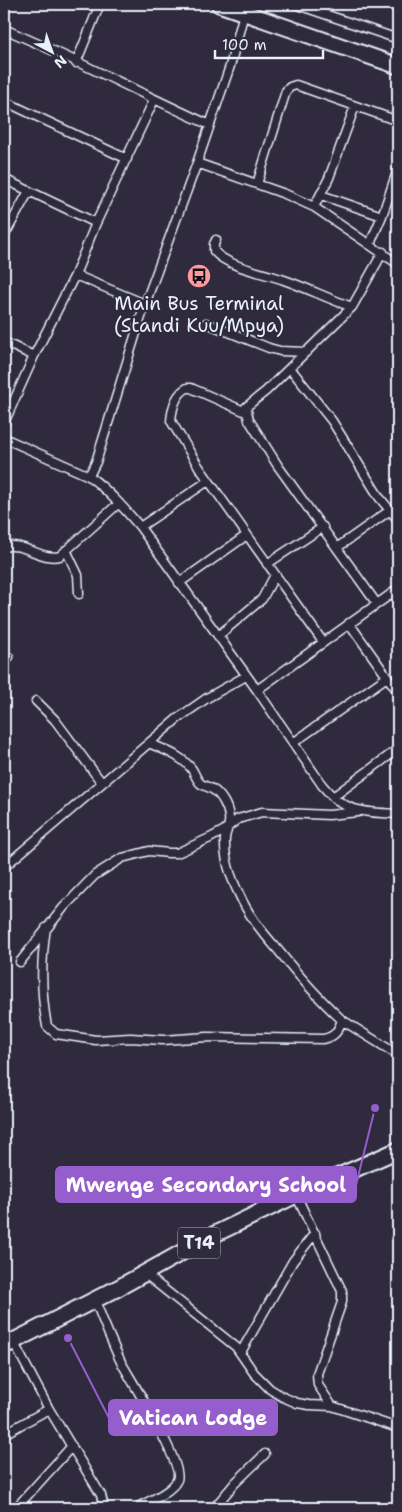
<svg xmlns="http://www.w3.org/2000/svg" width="402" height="1512" font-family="'Shantell Sans',sans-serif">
<rect width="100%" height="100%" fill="#2f2a3d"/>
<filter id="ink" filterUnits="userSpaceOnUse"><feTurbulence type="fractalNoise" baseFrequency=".02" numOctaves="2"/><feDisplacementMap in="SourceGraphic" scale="10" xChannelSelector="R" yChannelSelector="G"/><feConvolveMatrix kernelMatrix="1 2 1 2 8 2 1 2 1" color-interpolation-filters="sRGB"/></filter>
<g filter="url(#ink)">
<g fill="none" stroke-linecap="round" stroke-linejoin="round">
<!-- street casing -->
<g stroke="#e8f1f8" stroke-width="11">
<path id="street" d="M295 4 398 39
M4 29C74 58 141 94 210 125
M76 63 100 4
M4 101 127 159
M197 163 285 194 314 207 398 264
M4 179 96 223
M257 184 286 91 290 87 296 85 398 121
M321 195 382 216
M314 207 329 178 355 106
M4 236 29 191
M216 240 214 244V251C227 267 265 273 284 280 307 288 329 299 352 307
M370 244 382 216 398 169
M75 275 145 304
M206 323 269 348 280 351 306 352
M4 342 34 356
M290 368 332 421 379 497 398 520
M246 412 191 388H187C176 394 172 409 171 421L199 467 323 642
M4 423 34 356 75 275 96 223 154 100
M4 438 89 476C109 491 124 508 140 527L257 690 322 785C345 814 364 812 398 814
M89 476 96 462 145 304 197 163 230 66 244 13
M140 527 208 481
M4 547C23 541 41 561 60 556L119 503
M338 547 389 511
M66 550 78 575 79 594
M267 564 323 527
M179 583 247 535
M377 604 278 466 249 420 246 407 266 391 352 307 383 252
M349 623 398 692
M218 636 262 599 275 575
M4 659 9 657
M257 690 398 589
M36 701 55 720 102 783
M149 743C164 750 180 755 191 768 195 773 196 780 201 784 205 786 208 787 212 789 221 794 228 807 229 817 231 826 225 831 225 839 224 857 231 878 239 894 248 915 263 933 278 950 298 975 319 999 342 1020L398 1055
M293 743 387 677
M333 797 398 749
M4 867 177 719 207 698 246 676
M46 928C41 960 41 995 47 1026L56 1034 96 1040 130 1038 163 1040 207 1037 323 1039C335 1037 338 1031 342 1020
M20 962 64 907 95 875 122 858 149 851 169 853H177L210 838 223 831 238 819 262 812 329 815 358 812
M296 1195 342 1291V1302L317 1374 318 1385 332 1406
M144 1273 236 1347 254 1373 270 1389 283 1397 297 1403 309 1405 332 1406 398 1428
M95 1299C102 1320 111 1340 120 1360 130 1379 185 1465 177 1480 172 1492 147 1502 136 1508
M13 1341 49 1409 101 1495 104 1508
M241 1352 293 1261 315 1233
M4 1434 49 1409
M16 1508 72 1446
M214 1508 235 1483 265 1454"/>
</g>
<!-- highway casing -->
<g stroke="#e8f1f8" stroke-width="19">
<path id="highway" d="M219 4 398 66
M4 1346 118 1288 215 1234 296 1195 398 1150"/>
</g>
<!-- street -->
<use href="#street" stroke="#2f2a3d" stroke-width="8"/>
<!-- highway -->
<use href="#highway" stroke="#2f2a3d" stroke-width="15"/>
</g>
</g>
<!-- icons -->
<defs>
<g id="bus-disc" transform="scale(1.25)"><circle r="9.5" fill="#ff9aa2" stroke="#2f2a3d"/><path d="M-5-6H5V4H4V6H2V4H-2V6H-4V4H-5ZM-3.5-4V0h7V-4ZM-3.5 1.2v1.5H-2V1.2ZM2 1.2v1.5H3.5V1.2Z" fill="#111"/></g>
</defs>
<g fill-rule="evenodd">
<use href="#bus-disc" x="199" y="276"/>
</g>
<g text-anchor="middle" stroke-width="4" stroke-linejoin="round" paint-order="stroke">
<!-- shield labels -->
<rect fill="#2f2a3d" stroke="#b0b5c0" stroke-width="1" x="178" y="1227.5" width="42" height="31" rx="4"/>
<g font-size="18" font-weight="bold" fill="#e8f1f8">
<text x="199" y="1249">T14</text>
</g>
<!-- poi labels -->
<g font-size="19" fill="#e8f1f8" stroke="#2f2a3d">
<text x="199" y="310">Main Bus Terminal<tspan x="199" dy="22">(Standi Kuu/Mpya)</tspan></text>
</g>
</g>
<!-- callouts -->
<path fill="none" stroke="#965dcd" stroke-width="2" d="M375 1108L356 1185M68 1338L109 1418"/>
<g fill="#965dcd" stroke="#2f2a3d" stroke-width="2">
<circle cx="375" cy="1108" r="5"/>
<circle cx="68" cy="1338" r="5"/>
</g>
<g fill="#965dcd" stroke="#965dcd" stroke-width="2">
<rect x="56" y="1167" width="300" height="35" rx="5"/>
<rect x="109" y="1400" width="168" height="35" rx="5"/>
</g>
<g font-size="20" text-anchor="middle" font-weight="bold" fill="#fff">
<text x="206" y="1192">Mwenge Secondary School</text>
<text x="193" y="1425">Vatican Lodge</text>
</g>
<!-- margin -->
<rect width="402" height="1512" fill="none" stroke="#2f2a3d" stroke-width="20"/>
<rect x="10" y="10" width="382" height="1492" fill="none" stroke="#e8f1f8" stroke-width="2" filter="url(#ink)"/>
<!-- north arrow -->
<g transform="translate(52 52) rotate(139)" stroke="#2f2a3d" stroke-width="4" paint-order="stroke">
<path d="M0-4L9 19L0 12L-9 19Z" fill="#e8f1f8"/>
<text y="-8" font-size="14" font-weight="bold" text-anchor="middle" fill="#e8f1f8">N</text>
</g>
<!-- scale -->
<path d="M215 50v8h108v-8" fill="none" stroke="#e8f1f8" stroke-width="2.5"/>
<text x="222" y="50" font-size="15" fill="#e8f1f8" stroke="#2f2a3d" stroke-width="4" paint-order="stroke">100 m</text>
</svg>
